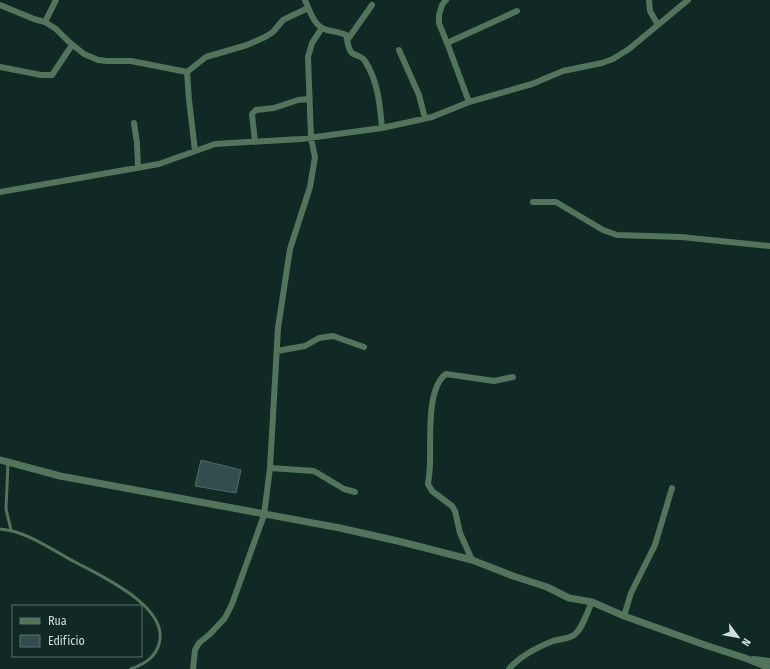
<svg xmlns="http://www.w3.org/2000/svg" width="770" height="669" font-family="'Fira Sans Condensed',sans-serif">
<rect width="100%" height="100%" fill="#112924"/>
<!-- building -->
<path fill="#324d4d" stroke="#4f6a6b" d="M201 460 241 470 236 493 195 486Z"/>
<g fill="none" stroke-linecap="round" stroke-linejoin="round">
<!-- service -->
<path stroke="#52745d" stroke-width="3" d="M8 462 6 509 11 530
M0 529C27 531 52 550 75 562 101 576 170 607 159 644 155 658 144 664 131 669"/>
<!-- minor -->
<path stroke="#52745d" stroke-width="6" d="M305 0C310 11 314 27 327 30 334 32 340 32 346 35 348 41 347 48 352 53 356 56 362 56 365 61 378 81 380 105 382 128
M649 0 650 11 658 25
M0 5 34 19 45 22 56 29 68 41 84 54 98 60 107 61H131L187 72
M45 22 56 0
M348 39 372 5
M447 43 517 11
M399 50 419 95 425 118
M0 67 41 75H52L72 45
M187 72 206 57 247 45 265 37 273 32 283 20 308 8
M187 72 189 100 195 151
M469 102 532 84 563 71 602 63 613 59 629 49 688 0
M134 123 137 143 138 168
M255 142 252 114 256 110 274 108 298 100 309 99
M0 192 159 164 215 144 301 139 382 128 432 117 469 102 449 48 439 23V15L442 5 446 0
M533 202H556L603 230 617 235 681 237 770 246
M277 351 305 346 319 338 333 336 364 347
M270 468 314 471 344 489 355 492
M472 560 460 533 455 511 452 506 432 491 428 484C429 477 430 470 430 463 431 441 426 388 446 374L494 381 513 377
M624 616 631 593 655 545 672 488
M753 659 770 661
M193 669 195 650 199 643 210 634 225 618 232 604 264 515 270 468 278 328 290 249 310 187 315 157 311 138 308 57 312 43 322 28
M509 669C519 657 538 647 553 641 560 639 568 639 574 635 583 628 587 612 592 602"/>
<!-- tertiary -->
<path stroke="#52745d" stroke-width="7" d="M0 460 60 476 340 528 402 542 472 560 513 576 547 587 569 598 592 602 624 616 705 645 745 658 770 668"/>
</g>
<!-- legend -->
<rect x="12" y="605" width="130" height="52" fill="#112924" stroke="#5d716d"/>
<rect x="20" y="618" width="20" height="6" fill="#52745d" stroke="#5d716d"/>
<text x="48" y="625" font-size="12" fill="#d0deda">Rua</text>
<rect x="20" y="635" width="20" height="12" fill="#324d4d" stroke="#5d716d"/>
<text x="48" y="645" font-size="12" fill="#d0deda">Edifício</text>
<!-- north arrow -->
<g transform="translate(738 637) rotate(122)" stroke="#112924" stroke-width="3" paint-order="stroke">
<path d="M0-3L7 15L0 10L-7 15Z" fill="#d0deda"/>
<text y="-6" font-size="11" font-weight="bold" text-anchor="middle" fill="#d0deda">N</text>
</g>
</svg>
